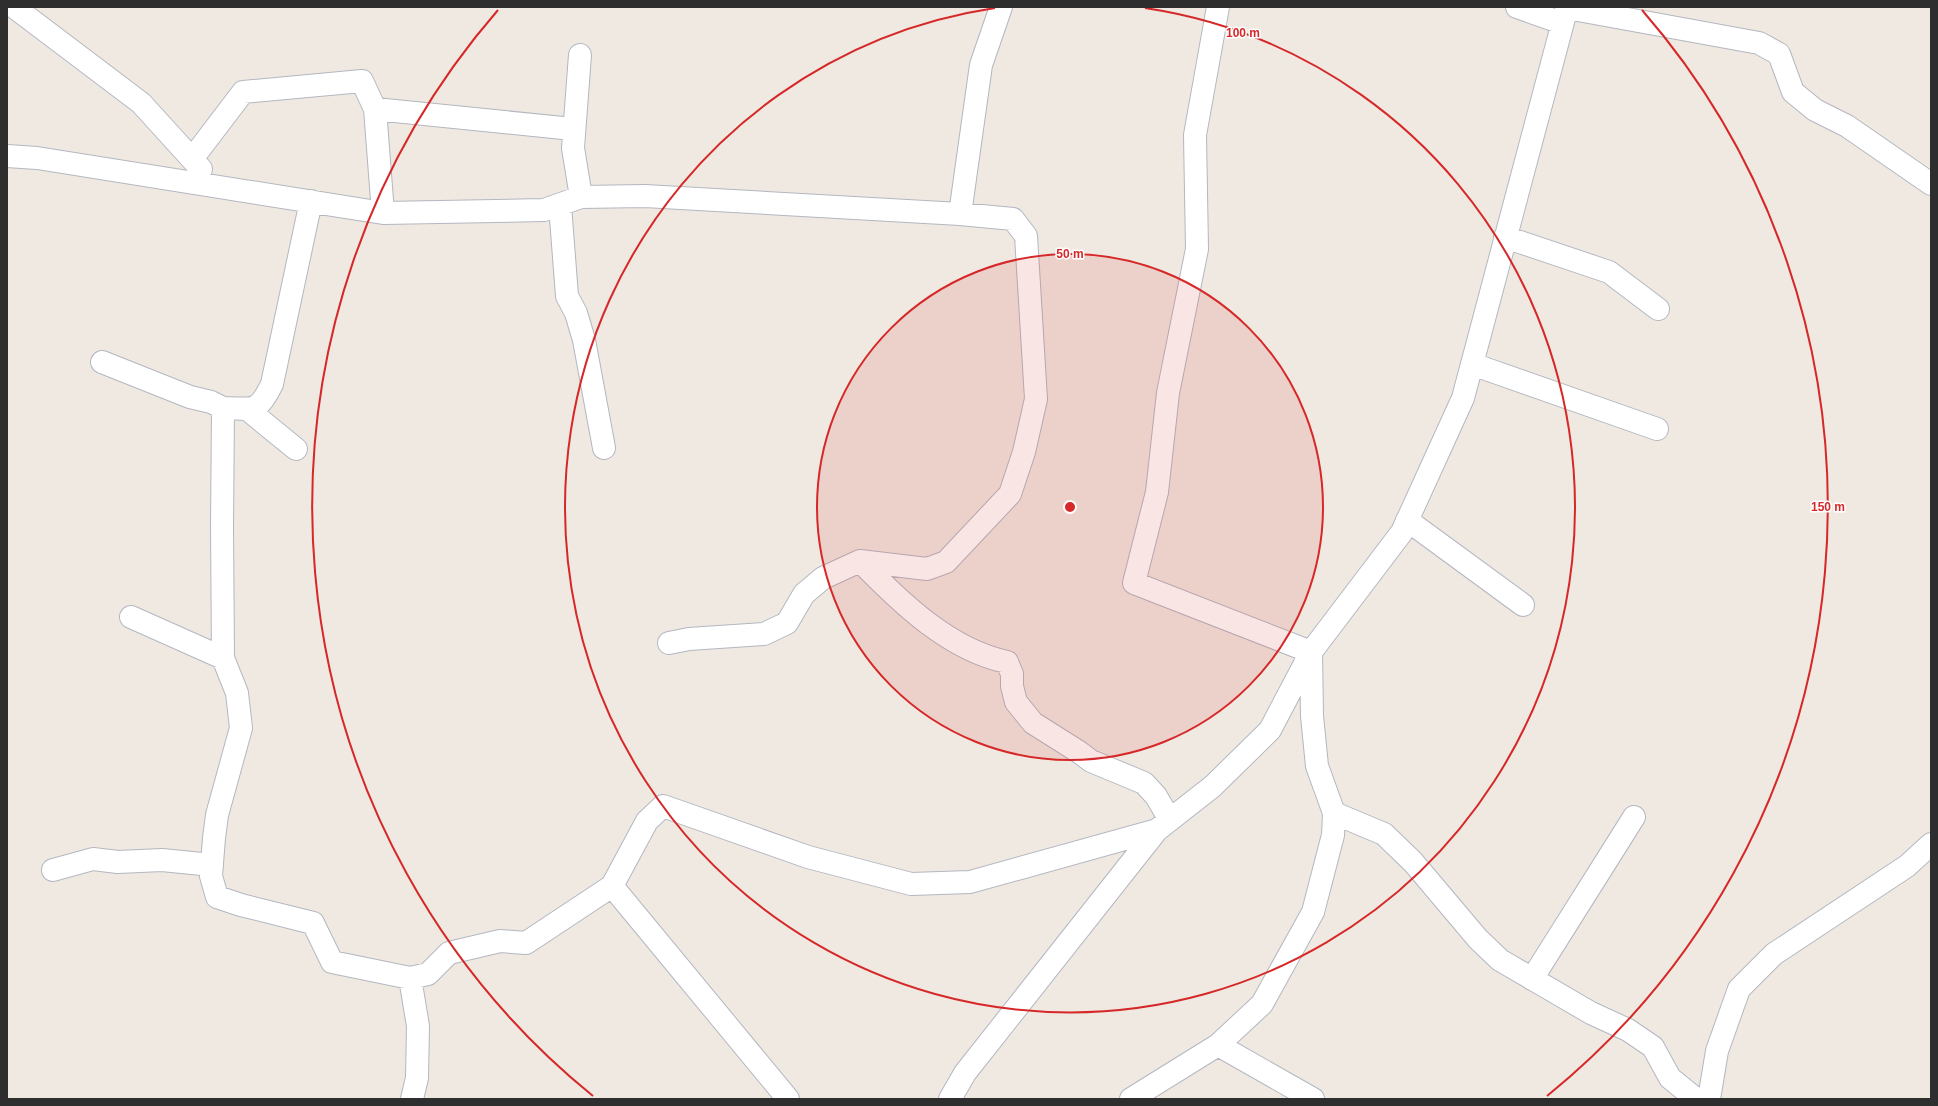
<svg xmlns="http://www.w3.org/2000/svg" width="1938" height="1106" font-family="Helvetica,sans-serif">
<rect width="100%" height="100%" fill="#efe9e1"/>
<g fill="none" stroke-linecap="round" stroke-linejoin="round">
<!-- minor casing -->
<g stroke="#b4b7c1" stroke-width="24">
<path id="minor" d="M14 7 141 103 201 169
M1517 7 1562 23
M1567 8 1759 43 1779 54 1793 92 1815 110 1847 126 1931 184
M580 55 573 148 581 197
M375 109 573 129
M7 156 37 158 383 213 544 210 581 197 645 196 960 214 981 65 1001 7
M192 159 243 92 362 81 375 109 383 213
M560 205 567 296 576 313 584 340 604 448
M1505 237 1609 272 1658 309
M102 362 190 397 211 402 223 408 222 527 223 658 237 693 241 728 217 815 214 838 211 876 217 897 241 905 313 923 332 962 410 978 428 974 449 953 500 941 526 943 612 886 647 821 663 806 808 857 911 884 970 882 1157 830
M1472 364 1657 429
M223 408C253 408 257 415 272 384L311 201
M247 409 296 449
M1407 520 1523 605
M860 561C900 602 949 650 1007 662L1012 674V686L1016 702 1033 723 1079 752 1091 761 1144 783 1156 796 1170 820
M131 617 223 658
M669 643 689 639 764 634 787 623 804 594 823 578 860 561 927 569 946 562 1010 494 1024 452 1036 399 1026 236 1013 219 960 214
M1334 813 1384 834 1413 862 1478 939 1500 960 1591 1013 1628 1030 1653 1047 1670 1078 1696 1099
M53 870 93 859 118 862 162 860 212 865
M612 886 788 1099
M410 978 418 1026 417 1078 412 1099
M1532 979 1634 817
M1218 1045 1313 1099
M950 1099 965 1073 1157 830 1213 786 1270 730 1311 652 1402 532 1463 398 1567 7
M1131 1099 1218 1045 1262 1004 1313 912 1333 835 1334 813 1317 766 1312 716 1311 652 1134 583 1157 492 1168 393 1197 249 1195 135 1218 7
M1709 1099 1717 1051 1739 989 1774 954 1907 866 1931 844"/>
</g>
<!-- minor -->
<use href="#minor" stroke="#fff" stroke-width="22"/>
</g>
<!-- distance rings -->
<circle cx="1070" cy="507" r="253" fill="#d62828" fill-opacity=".12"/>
<g fill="none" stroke="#d62828" stroke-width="2">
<circle cx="1070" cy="507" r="253"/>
<path d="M1145 8A505 505 0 1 1 995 8"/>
<path d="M593 1096A758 758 0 0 1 498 10M1642 10A758 758 0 0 1 1547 1096"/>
</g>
<circle cx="1070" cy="507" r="6" fill="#d62828" stroke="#fff" stroke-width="2"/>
<g font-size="12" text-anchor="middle" font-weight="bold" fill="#d62828" stroke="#fff" stroke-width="3" stroke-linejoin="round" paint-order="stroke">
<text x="1243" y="37">100 m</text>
<text x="1070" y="258">50 m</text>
<text x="1828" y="511">150 m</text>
</g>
<!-- border -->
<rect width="1938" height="1106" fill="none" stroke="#2e2e2e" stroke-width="16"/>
</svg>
